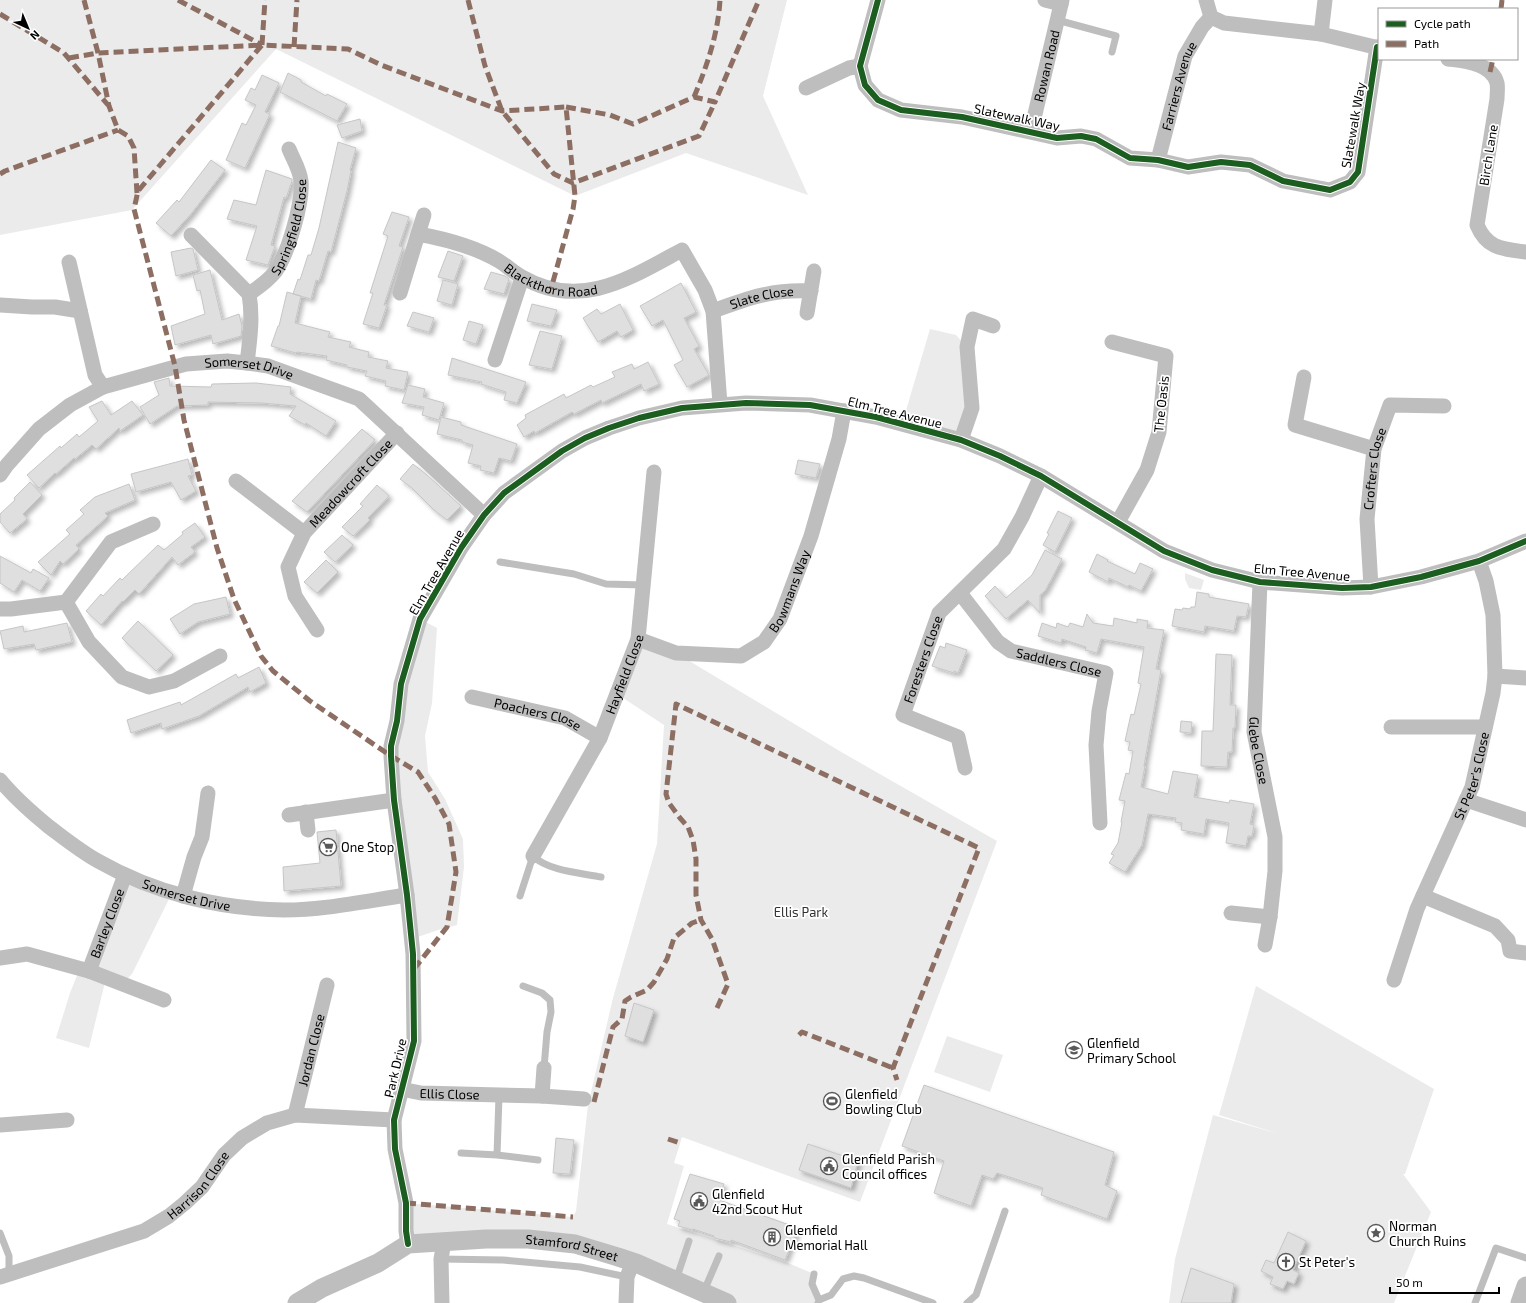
<svg xmlns="http://www.w3.org/2000/svg" width="1526" height="1303" font-family="'Exo 2',sans-serif">
<defs>
<filter id="shadow"><feDropShadow dx="3.5" dy="3.5" stdDeviation="2" flood-color="#0004"/></filter>
</defs>
<rect width="100%" height="100%" fill="#fff"/>
<!-- green -->
<path fill="#ebebeb" d="M0 0H787L763 96 808 195 686 153 575 196 276 49 132 210 0 235Z
M930 329 956 335 967 347 971 412 961 440 902 424Z
M1185 573 1204 580 1201 590 1189 588 1185 579Z
M420 619 437 628 432 703 425 736 428 772 445 799 463 839 464 867 457 925 438 930 412 939 391 756Z
M638 639 676 653 843 753 997 841 860 1202 682 1137 674 1163 684 1166 667 1224 788 1263 814 1274 818 1303H727L575 1244H408L406 1203 573 1217 576 1211 588 1105 613 998 657 844 664 725 617 694Z
M125 875 172 893 132 974 122 984 106 978 89 1048 56 1038 70 993 80 968 89 970Z
M1256 986 1434 1089 1405 1174H1403L1431 1212 1394 1303H1169L1175 1259 1213 1115 1279 1134 1219 1115Z
M947 1036 1003 1055 990 1092 934 1072Z"/>
<!-- building -->
<path fill="#dfdfdf" stroke="#c6c6c6" filter="url(#shadow)" d="M288 73 301 80V82L326 96 327 94 347 104 337 121 280 92Z
M262 75 279 83 265 112 270 114 245 168 226 160 242 123 246 125 256 105 245 100 251 88 255 90Z
M360 119 362 131 342 138 337 125Z
M338 142 356 148 350 170 351 171 347 191 331 252 328 251 319 281 316 280 311 299 293 294 298 279 300 280 308 255H311L319 228Z
M211 160 225 170 191 214 171 236 156 223 177 200 179 202Z
M266 170 292 179V181L286 198 284 197 271 245 275 246 268 265 246 260 257 226 227 219 234 200 256 205Z
M392 212 409 217 399 246 403 247 384 305H387L379 328 363 324 373 293H370L388 236 383 234Z
M191 248 193 249 198 270 176 276 171 252Z
M448 251 463 256 454 281 438 277Z
M210 270 222 320 239 314 242 326 241 336 213 344 211 335 175 345 171 326 205 314 200 290 197 291 193 275Z
M491 272 505 276 509 279 504 294 484 289Z
M443 280 458 284 452 305 437 301Z
M681 283 696 312 684 318 699 346 694 349 709 375 687 387 674 365 683 360 663 320 652 326 640 306Z
M287 292 301 296 295 323 330 332 328 337 351 342 349 347 369 352 368 357 388 361 386 368 408 372 404 390 385 386 386 381 365 376 367 371 347 367V365L326 360 327 356 297 352 296 353 271 346 278 326H279Z
M532 304 557 310 551 326 527 321Z
M620 304 633 330 621 337 617 331 598 342 583 318 597 309 601 314Z
M413 312 434 318 429 332 407 326Z
M469 321 483 325 476 344 463 340Z
M540 331 562 336 552 369 529 365Z
M452 358 526 382 517 403 504 400 506 392 481 384 482 382 448 375Z
M648 362 659 384 644 391 641 384 602 403 601 400 574 414 572 412 535 433 534 431 524 437 517 425 526 418 525 415 564 394 566 398 591 385 593 387 615 377 612 372 632 364 634 369Z
M169 378 170 386 211 387 212 384 256 383 291 387 290 394 336 421 326 436 306 423 305 425 289 416 296 406 262 403 208 402V405L177 406 150 424 140 407 159 395 154 382Z
M408 385 425 389 423 397 444 403 439 420 422 415 424 407 402 403Z
M102 401 111 415 132 401 143 415 120 431 119 428 96 449 92 445 75 459 74 458 56 474 55 473 39 488 27 475 60 446 61 448 77 434 79 437 98 421 89 407Z
M441 417 461 422V425L517 444 511 461 499 458 494 473 480 470 481 466 468 463 473 445 462 442V440L437 434Z
M362 429 375 440 307 512 292 501Z
M188 459 192 475 188 476 196 491 181 500 171 482 136 492 131 474Z
M798 460 820 464 816 478 795 474Z
M413 464 427 475 461 506 447 520 434 510 412 488 400 479Z
M30 482 42 495 23 514 27 519 10 533 0 522V514L15 500 14 498Z
M129 484 135 500 105 513 108 516 76 545 79 549 63 564 60 561 51 575 38 562 70 534 66 530 84 514 80 510 95 497Z
M377 485 389 496 368 518 370 520 353 536 342 527 363 506 360 504Z
M1058 511 1072 518 1055 552 1043 545 1049 534 1047 533Z
M195 523 205 537 191 547 195 552 178 565 172 557 139 594 135 590 123 602 122 601 101 625 86 611 101 594 103 596 120 578 122 580 158 545 164 550 183 534 182 532Z
M342 535 353 545 335 562 324 552Z
M1045 550 1062 559 1045 591 1040 595V613L1028 600 1006 619 985 596 995 586 1006 598 1032 575Z
M1097 554 1108 560 1107 561 1135 574 1140 563 1153 569 1141 591 1129 585 1128 587 1109 578 1108 582 1089 572Z
M0 556 31 573 33 569 49 578 40 591 22 580 14 592 0 583Z
M326 560 338 572 317 593 304 582Z
M1197 592 1209 594V597L1249 604 1246 617 1237 616 1234 631 1205 626 1204 632 1172 626 1175 609 1182 610 1183 608 1190 609 1191 607H1195Z
M226 597 230 614 198 622 180 634 170 619 194 604Z
M1087 614 1093 623 1113 626 1114 618 1137 623V619L1148 621 1147 628 1164 630 1156 669 1161 670 1144 766H1145L1141 787 1168 794 1173 771 1198 775 1194 797 1229 803 1230 800 1254 804 1250 824 1254 825 1252 836H1248L1246 846 1226 843 1229 823 1206 819 1204 834 1181 830 1182 823 1175 822 1176 818 1148 814 1142 845 1125 872 1109 863 1114 855 1111 854 1118 843 1122 822H1121L1125 801 1119 800 1126 773 1129 774 1133 751 1128 750 1130 742 1125 741 1131 714 1134 715 1141 684 1138 683 1144 647 1101 639 1097 653 1085 650 1086 647 1062 639 1061 643 1038 636 1042 623 1056 628 1057 623 1068 627 1070 623 1083 627Z
M138 621 173 655 156 671 122 638Z
M67 623 72 642 36 650 34 644 4 649 0 631 23 626 24 632Z
M946 643 967 650 958 673 954 671V673L932 666 940 646 945 648Z
M1216 654 1232 655 1230 705H1236L1235 728H1233L1232 752H1228L1227 767 1201 766 1202 731H1213Z
M259 667 266 683 250 692 248 687 199 716 162 729 161 723 131 733 127 720 180 702 181 705 236 674 238 678Z
M1181 721 1192 722 1191 733 1180 732Z
M336 830 341 886 284 891 283 867 320 863 317 832Z
M634 1003 654 1010 643 1042 625 1036Z
M924 1085 1114 1152 1105 1185 1117 1191 1107 1219 1041 1195 1043 1188 997 1173 993 1179 982 1175 971 1206 934 1193 944 1161 902 1146Z
M556 1138 574 1140 570 1174 553 1173Z
M808 1144 858 1161 851 1188 799 1170Z
M690 1174 724 1184 719 1200 798 1228 785 1260 731 1240V1242L714 1238V1236L693 1229V1230L678 1226 680 1221 674 1219Z
M1288 1232 1306 1241 1293 1270 1299 1273 1294 1284 1287 1281 1283 1289 1270 1284 1273 1277 1261 1271 1266 1260 1274 1263Z
M1191 1268 1234 1284 1231 1303H1181Z"/>
<g fill="none" stroke-linecap="round" stroke-linejoin="round">
<!-- service -->
<path stroke="#bebebe" stroke-width="7" d="M1057 20 1116 36 1112 52
M500 562 574 574 606 584 643 585
M520 896 533 856C548 871 581 873 601 877
M523 986 542 993 550 1000 551 1012 547 1032 544 1068
M461 1153 497 1155 538 1160
M497 1155 499 1096
M0 1233 9 1256V1274
M441 1259 503 1260 580 1267 627 1277
M814 1274 812 1284 819 1300
M676 1280 689 1241
M704 1291 719 1256
M818 1303 819 1300 831 1295 843 1279 854 1276 864 1278 933 1303
M967 1303 976 1295 1005 1211
M1475 1303 1496 1248 1526 1258"/>
<!-- minor -->
<g stroke="#bebebe" stroke-width="15">
<path d="M878 0 860 66 865 85 878 100 901 110 962 117 1057 138 1081 136 1096 139 1130 158 1158 160 1188 167 1221 162 1250 165 1283 181 1330 190 1350 182 1358 172 1377 47"/>
<path d="M1045 0 1061 4"/>
<path d="M1206 0 1211 17 1224 23 1321 34 1379 48"/>
<path d="M1321 34 1325 0"/>
<path d="M1448 59C1464 61 1492 63 1497 83 1498 88 1497 94 1497 99L1477 225C1487 249 1503 249 1526 252"/>
<path d="M806 88 849 68 860 66"/>
<path id="s1" d="M1031 131 1062 0"/>
<path id="s2" d="M1158 160 1185 56 1202 27 1211 17"/>
<path d="M418 234 424 215"/>
<path d="M191 235 249 294C253 317 250 339 247 363"/>
<path d="M69 262 95 375 103 387"/>
<path id="s3" d="M400 293 418 234C446 239 475 247 499 261 507 266 514 273 522 277 580 311 630 278 682 250L705 290 713 311 720 404"/>
<path id="s4" d="M249 294C259 287 268 281 275 272 288 254 303 203 301 181 300 170 293 159 289 149"/>
<path d="M0 305 32 307H55L80 311"/>
<path id="s5" d="M713 311C748 298 773 289 811 291"/>
<path d="M807 313 814 271"/>
<path d="M1112 342 1166 356 1159 432 1147 470 1118 522"/>
<path d="M495 360 522 278"/>
<path d="M1304 377 1295 425 1374 449"/>
<path d="M961 440 972 408 967 347 973 319 993 326"/>
<path id="s6" d="M0 475 7 465 39 429 70 405 103 387 186 364 227 361 247 363 268 366 359 399 484 515"/>
<path d="M236 481 304 533"/>
<path id="s7" d="M1260 582 1254 732 1275 837V871L1270 917 1265 945"/>
<path id="s8" d="M1371 587 1367 519 1374 449 1390 405 1444 406"/>
<path id="s9" d="M960 593 998 642 1011 651 1106 673 1099 711 1096 745 1100 823"/>
<path d="M66 602 89 642 122 677 149 687 174 681 220 656"/>
<path d="M0 609H11L66 602 111 542 153 524"/>
<path id="s10" d="M317 630 295 596 288 567 304 533 397 433"/>
<path id="s11" d="M638 639 676 653 741 656 764 642 780 619 811 536 839 439 844 411"/>
<path d="M1495 676 1526 678"/>
<path id="s12" d="M472 697 565 718 600 738"/>
<path d="M1391 727H1485"/>
<path id="s13" d="M965 768 958 737 903 715 939 613 1004 549 1022 517 1041 476"/>
<path id="s14" d="M0 780C14 797 31 812 48 826 64 838 80 851 98 861 154 893 219 909 284 910 325 910 366 901 407 895"/>
<path d="M1466 800 1526 820"/>
<path d="M306 812 308 830"/>
<path d="M289 815 394 800"/>
<path id="s15" d="M533 856 600 738 638 639 654 472"/>
<path d="M183 896 194 857 202 837 208 793"/>
<path d="M1423 896 1495 926 1508 940 1510 951 1526 953"/>
<path d="M1231 913 1270 917"/>
<path d="M0 958 27 954 89 971 164 1000"/>
<path id="s16" d="M89 971 125 875"/>
<path id="s17" d="M1394 980 1417 909 1472 787 1493 693 1495 676 1493 615 1486 581 1479 561"/>
<path id="s18" d="M401 1089 421 1093 542 1096 584 1099"/>
<path d="M542 1096 544 1068"/>
<path id="s19" d="M295 1115 327 985"/>
<path d="M0 1125 67 1120"/>
<path d="M408 1244 406 1231V1203L395 1149 394 1120 414 1041 413 954 407 895 394 800 391 756V746L397 721 401 684 420 619 461 548 484 515 504 493 562 451 585 438 609 428 639 418 682 408 746 403 810 405 876 417 961 440 1000 456 1041 476 1164 551 1212 570 1260 582 1342 588 1371 587 1421 577 1479 561 1526 541"/>
<path id="s20" d="M0 1277 144 1231 169 1216 185 1203 202 1187 224 1155 242 1138 267 1123 295 1115 394 1120"/>
<path d="M442 1303 441 1259 444 1242"/>
<path d="M626 1303 627 1277 633 1262"/>
</g>
<!-- tertiary -->
<g stroke="#bebebe" stroke-width="19">
<path id="s21" d="M297 1303 322 1288 378 1263 408 1244 486 1239H528L575 1244 618 1257 636 1263 727 1303"/>
<path d="M1520 1303 1526 1286"/>
</g>
<!-- quiet -->
<path stroke="#8d6e63" stroke-width="5" stroke-dasharray="10 5" stroke-linecap="butt" d="M84 0 98 53 109 106 118 130 128 136 134 148 137 193
M178 0 262 45
M468 0 485 66 502 111 554 174 573 183 699 136 715 102
M1501 9 1502 0
M0 14 64 53 108 105
M262 45 265 0
M294 47 297 0
M69 58 98 53 262 45
M1490 72 1493 59
M694 97C707 66 718 34 720 0
M566 107 610 115 633 124 694 97 715 102 759 0
M0 174 5 171 118 130
M414 969 447 927 456 872 449 824 435 798 418 772 391 756 310 701 273 671 261 656 234 599 217 548 184 420 175 366 134 209 138 191 262 45 348 49 381 65 502 111 566 107 575 196 573 209 551 289
M717 1008 728 984 712 939 701 920 696 895V859L693 840 688 827 680 818 669 803 666 794 676 704 979 848 893 1068 897 1080
M799 1035 802 1032 893 1068
M594 1102 613 1027 622 1019 625 1001 631 997 647 990 654 982 667 959 674 938 692 923 701 920
M668 1139 680 1143
M406 1203 573 1217"/>
<!-- cycleway casing -->
<g stroke="#fff" stroke-width="8">
<path id="cycleway" d="M878 0 860 66 865 85 878 100 901 110 962 117 1057 138 1081 136 1096 139 1130 158 1158 160 1188 167 1221 162 1250 165 1283 181 1330 190 1350 182 1358 172 1377 47 1379 48
M408 1244 406 1231V1203L395 1149 394 1120 414 1041 413 954 407 895 394 800 391 756V746L397 721 401 684 420 619 461 548 484 515 504 493 562 451 585 438 609 428 639 418 682 408 746 403 810 405 876 417 961 440 1000 456 1041 476 1164 551 1212 570 1260 582 1342 588 1371 587 1421 577 1479 561 1526 541"/>
</g>
<!-- cycleway -->
<use href="#cycleway" stroke="#1b5e20" stroke-width="6"/>
</g>
<!-- icons -->
<defs>
<g id="supermarket-ring" transform="scale(0.9)"><circle r="9.5" fill="#fff" stroke="#595959" stroke-width="1.5"/><path d="M-6-5.5h2.5l.6 2H6L4.5 2H-2.5L-4.4-4H-6ZM-1.5 3.2a1.3 1.3 0 1 0 .1 0ZM3 3.2a1.3 1.3 0 1 0 .1 0Z" fill="#595959"/></g>
<g id="school-ring" transform="scale(0.9)"><circle r="9.5" fill="#fff" stroke="#595959" stroke-width="1.5"/><path d="M0-5L7-2L0 1L-7-2ZM-4 1L0 2.5L4 1V4Q0 6-4 4Z" fill="#595959"/></g>
<g id="stadium-ring" transform="scale(0.9)"><circle r="9.5" fill="#fff" stroke="#595959" stroke-width="1.5"/><path d="M0-5a6.5 5 0 1 0 0 10a6.5 5 0 1 0 0-10ZM-3.5-1.8h7v3.6h-7Z" fill="#595959"/></g>
<g id="civic-ring" transform="scale(0.9)"><circle r="9.5" fill="#fff" stroke="#595959" stroke-width="1.5"/><path d="M-.6-6.5H3V-4.5H.6V-3L4-1V1h2V6H-6V1h2V-1L-.6-3ZM-1.2 2.5V6h2.4V2.5Z" fill="#595959"/></g>
<g id="sight-ring" transform="scale(0.9)"><circle r="9.5" fill="#fff" stroke="#595959" stroke-width="1.5"/><path d="M0-6L1.8-2.2L6-1.7L2.9 1.2L3.7 5.4L0 3.3L-3.7 5.4L-2.9 1.2L-6-1.7L-1.8-2.2Z" fill="#595959"/></g>
<g id="building-ring" transform="scale(0.9)"><circle r="9.5" fill="#fff" stroke="#595959" stroke-width="1.5"/><path d="M-4-6H4V6H1V3H-1V6H-4ZM-2.5-4.3h1.7v1.8h-1.7ZM.8-4.3h1.7v1.8H.8ZM-2.5-1h1.7V.8h-1.7ZM.8-1h1.7V.8H.8Z" fill="#595959"/></g>
<g id="church-ring" transform="scale(0.9)"><circle r="9.5" fill="#fff" stroke="#595959" stroke-width="1.5"/><path d="M-1.2-6h2.4v3.5h3.3v2.4h-3.3V6h-2.4V-.1h-3.3v-2.4h3.3Z" fill="#595959"/></g>
</defs>
<g fill-rule="evenodd">
<use href="#supermarket-ring" x="328" y="847"/>
<use href="#school-ring" x="1074" y="1050"/>
<use href="#stadium-ring" x="832" y="1101"/>
<use href="#civic-ring" x="829" y="1166"/>
<use href="#civic-ring" x="699" y="1201"/>
<use href="#sight-ring" x="1376" y="1233"/>
<use href="#building-ring" x="772" y="1237"/>
<use href="#church-ring" x="1286" y="1262"/>
</g>
<g text-anchor="middle" stroke-width="3.5" stroke-linejoin="round" paint-order="stroke">
<!-- street labels -->
<g font-size="13" fill="#000" stroke="#fff">
<text dy="5" stroke="none"><textPath href="#s1" startOffset="67">Rowan Road</textPath></text>
<text dy="5" stroke="none"><textPath href="#s2" startOffset="77">Farriers Avenue</textPath></text>
<text transform="translate(1017 117) rotate(12)" y="5">Slatewalk Way</text>
<text transform="translate(1353 125) rotate(-80)" y="5">Slatewalk Way</text>
<text transform="translate(1488 155) rotate(-81)" y="5">Birch Lane</text>
<text dy="5" stroke="none"><textPath href="#s4" startOffset="82">Springfield Close</textPath></text>
<text dy="5" stroke="none"><textPath href="#s3" startOffset="205">Blackthorn Road</textPath></text>
<text dy="5" stroke="none"><textPath href="#s5" startOffset="51">Slate Close</textPath></text>
<text dy="5" stroke="none"><textPath href="#s6" startOffset="287">Somerset Drive</textPath></text>
<text transform="translate(1161 404) rotate(-84)" y="5">The Oasis</text>
<text transform="translate(895 412) rotate(14)" y="5">Elm Tree Avenue</text>
<text dy="5" stroke="none"><textPath href="#s8" startOffset="119">Crofters Close</textPath></text>
<text dy="5" stroke="none"><textPath href="#s10" startOffset="176">Meadowcroft Close</textPath></text>
<text transform="translate(436 572) rotate(-60)" y="5">Elm Tree Avenue</text>
<text transform="translate(1302 572) rotate(5)" y="5">Elm Tree Avenue</text>
<text dy="5" stroke="none"><textPath href="#s11" startOffset="190">Bowmans Way</textPath></text>
<text dy="5" stroke="none"><textPath href="#s13" startOffset="150">Foresters Close</textPath></text>
<text dy="5" stroke="none"><textPath href="#s9" startOffset="127">Saddlers Close</textPath></text>
<text dy="5" stroke="none"><textPath href="#s15" startOffset="204">Hayfield Close</textPath></text>
<text dy="5" stroke="none"><textPath href="#s12" startOffset="68">Poachers Close</textPath></text>
<text dy="5" stroke="none"><textPath href="#s7" startOffset="169">Glebe Close</textPath></text>
<text dy="5" stroke="none"><textPath href="#s17" startOffset="219">St Peter's Close</textPath></text>
<text dy="5" stroke="none"><textPath href="#s14" startOffset="223">Somerset Drive</textPath></text>
<text dy="5" stroke="none"><textPath href="#s16" startOffset="51">Barley Close</textPath></text>
<text dy="5" stroke="none"><textPath href="#s19" startOffset="67">Jordan Close</textPath></text>
<text transform="translate(395 1068) rotate(-77)" y="5">Park Drive</text>
<text dy="5" stroke="none"><textPath href="#s18" startOffset="49">Ellis Close</textPath></text>
<text dy="5" stroke="none"><textPath href="#s20" startOffset="223">Harrison Close</textPath></text>
<text dy="5" stroke="none"><textPath href="#s21" startOffset="291">Stamford Street</textPath></text>
</g>
<!-- poi labels -->
<g font-size="13" fill="#000" stroke="#fff" text-anchor="start">
<text x="341" y="852">One Stop</text>
<text x="1087" y="1048">Glenfield<tspan x="1087" dy="15">Primary School</tspan></text>
<text x="845" y="1099">Glenfield<tspan x="845" dy="15">Bowling Club</tspan></text>
<text x="842" y="1164">Glenfield Parish<tspan x="842" dy="15">Council offices</tspan></text>
<text x="712" y="1199">Glenfield<tspan x="712" dy="15">42nd Scout Hut</tspan></text>
<text x="1389" y="1231">Norman<tspan x="1389" dy="15">Church Ruins</tspan></text>
<text x="785" y="1235">Glenfield<tspan x="785" dy="15">Memorial Hall</tspan></text>
<text x="1299" y="1267">St Peter's</text>
</g>
<!-- park labels -->
<g font-size="13" fill="#323232" stroke="#fff">
<text x="801" y="917">Ellis Park</text>
</g>
</g>
<!-- legend -->
<rect x="1378" y="8" width="140" height="52" fill="#ffffff" stroke="#999999"/>
<rect x="1386" y="21" width="20" height="6" fill="#1b5e20" stroke="#999999"/>
<text x="1414" y="28" font-size="12" fill="#000000">Cycle path</text>
<rect x="1386" y="41" width="20" height="6" fill="#8d6e63" stroke="#999999"/>
<text x="1414" y="48" font-size="12" fill="#000000">Path</text>
<!-- north arrow -->
<g transform="translate(28 28) rotate(136)" stroke="#ffffff" stroke-width="3" paint-order="stroke">
<path d="M0-3L7 15L0 10L-7 15Z" fill="#000000"/>
<text y="-6" font-size="11" font-weight="bold" text-anchor="middle" fill="#000000">N</text>
</g>
<!-- scale -->
<path d="M1390 1287v6h109v-6" fill="none" stroke="#000000" stroke-width="2"/>
<text x="1396" y="1287" font-size="12" fill="#000000" stroke="#ffffff" stroke-width="3" paint-order="stroke">50 m</text>
</svg>
